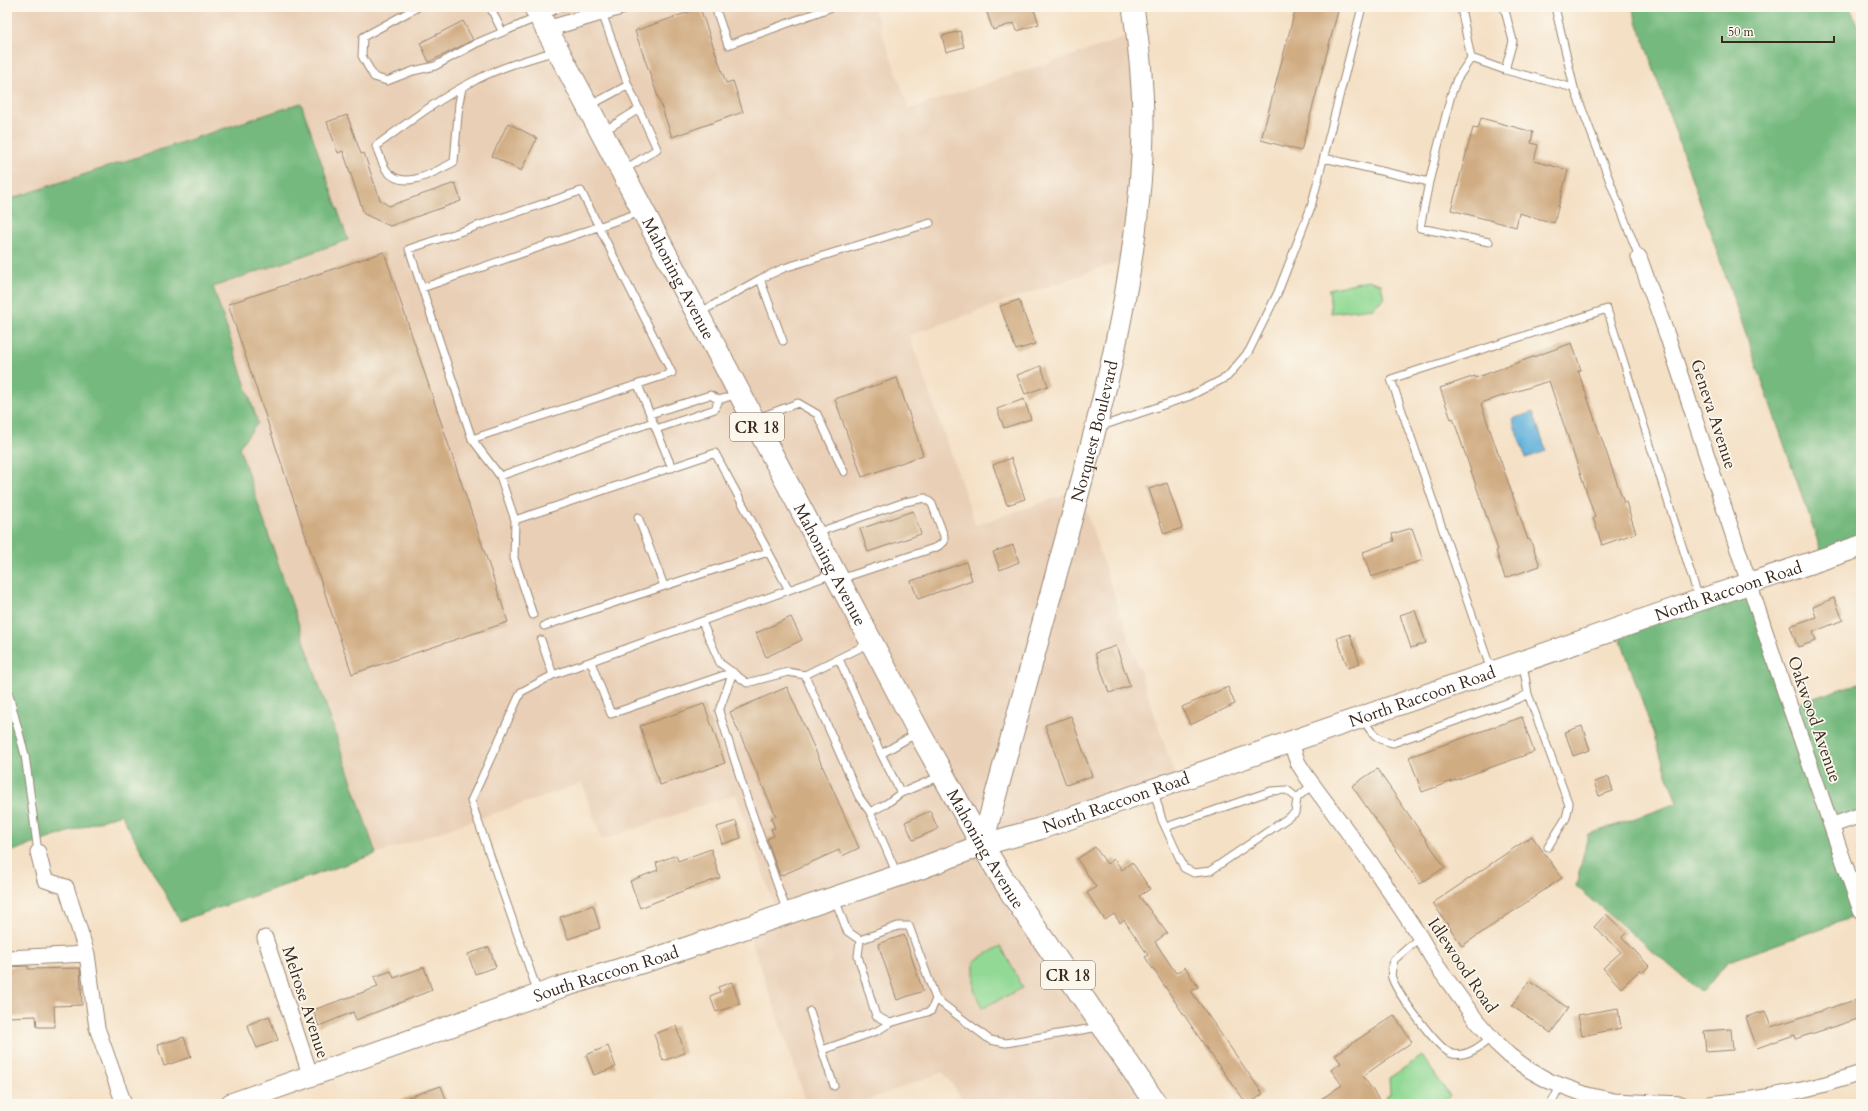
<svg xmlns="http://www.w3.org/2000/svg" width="1868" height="1111" font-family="Cardo,serif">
<rect width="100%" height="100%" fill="#fbf7ec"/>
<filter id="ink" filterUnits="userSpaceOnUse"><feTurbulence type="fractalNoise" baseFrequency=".025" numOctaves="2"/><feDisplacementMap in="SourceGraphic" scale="8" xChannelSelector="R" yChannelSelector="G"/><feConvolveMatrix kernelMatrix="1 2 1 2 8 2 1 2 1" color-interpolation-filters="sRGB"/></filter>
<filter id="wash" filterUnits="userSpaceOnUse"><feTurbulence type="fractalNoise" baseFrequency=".012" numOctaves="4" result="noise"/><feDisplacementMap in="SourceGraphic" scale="16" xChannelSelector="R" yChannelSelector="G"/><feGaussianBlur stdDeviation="0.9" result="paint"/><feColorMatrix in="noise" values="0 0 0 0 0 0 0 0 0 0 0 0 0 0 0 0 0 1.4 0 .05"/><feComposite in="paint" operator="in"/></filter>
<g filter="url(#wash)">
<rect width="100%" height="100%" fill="#f4e0c5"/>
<!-- built -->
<path fill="#e9cfb6" d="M7 7H873L909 109 1137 34 1132 257 909 335 976 525 1079 490 1177 781 982 845 1156 1104H966L943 1072 857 1104H807L747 927 778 917 736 794 602 840 582 783 376 854 239 447 258 423 213 287 348 240 300 103 7 200Z"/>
<!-- green -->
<path fill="#91d994" stroke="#668259" d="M1368 280 1381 284 1384 298 1373 308 1331 313 1329 289Z
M1001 946 1023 988 982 1008 974 990V961Z
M1422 1056 1450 1096 1439 1104H1391L1386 1097 1390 1094 1389 1078Z"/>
<!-- forest -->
<path fill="#74b97e" stroke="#58724e" d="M1632 7H1850L1861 35V546L1824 559Z
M301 103 348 240 213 287 258 423 239 447 376 854 180 921 121 814 7 853V200Z
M1749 585 1790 706 1861 682V815L1833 825 1861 914 1727 962 1702 993 1576 886 1588 835 1677 803 1617 628Z"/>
<!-- water -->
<path fill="#5fb0da" stroke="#4d6d7c" d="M1533 412 1546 451 1526 458 1512 419Z"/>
<g id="blocks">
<!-- building -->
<path fill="#d0ac82" d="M985 7H1033L1039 24 1017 31 1014 23 993 30Z
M1296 7H1339L1301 151 1261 140Z
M700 8 726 83 733 81 743 112 672 137 635 31Z
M463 21 473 40 429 62 420 43Z
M960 31 964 47 946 52 942 36Z
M347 115 361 154 364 153 380 200 389 206 455 183 461 201 390 226 364 214 343 151 338 153 327 122Z
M1481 118 1533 132 1531 143 1538 145 1534 161 1568 170 1554 223 1519 213 1516 227 1451 210 1473 128 1478 129Z
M508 123 537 138 521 171 492 156Z
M384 252 508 622 352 674 228 304Z
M1019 300 1035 344 1016 350 1000 306Z
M1572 343 1581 370 1578 371 1624 503 1626 502 1636 533 1602 545 1593 518 1595 517 1549 381 1484 402 1481 404 1528 540 1530 539 1540 566 1505 578 1496 551 1498 550 1453 418 1451 419 1440 388 1475 376V378Z
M1041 366 1048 386 1025 394 1017 375Z
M897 378 923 455 862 477 835 399Z
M1024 399 1031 419 1004 428 997 409Z
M1011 458 1025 499 1007 505 993 465Z
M1167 483 1182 528 1164 534 1149 489Z
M913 511 921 534 868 552 860 529Z
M1412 528 1423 560 1371 577 1363 552 1394 541 1392 534Z
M1013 545 1019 562 1000 570 993 552Z
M966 562 972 580 918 599 911 581Z
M1834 598 1843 620 1813 632 1816 641 1798 647 1790 626 1816 617 1813 607Z
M1415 610 1426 643 1411 648 1400 615Z
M791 617 802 640 766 657 756 633Z
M1350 634 1360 664 1348 668 1337 638Z
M1116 646 1130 686 1109 693 1095 653Z
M787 687 859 848 842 856 839 850 780 876 767 839 774 836 771 829 775 828 771 818 776 816 730 712Z
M1228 687 1235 704 1190 725 1182 707Z
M704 704 725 763 660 785 640 726Z
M1071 716 1092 776 1066 785 1045 725Z
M1522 717 1534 752 1422 792 1409 757Z
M1582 726 1590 750 1573 756 1565 732Z
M1377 769 1445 867 1420 884 1352 786Z
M1609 777 1613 791 1599 796 1594 782Z
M930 811 938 829 913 840 905 822Z
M736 821 741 838 722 844 717 827Z
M1532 836 1562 878 1462 946 1433 903Z
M1095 847 1107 864 1114 859 1122 870 1132 862 1150 889 1139 896 1167 933 1155 942 1176 973 1185 967 1198 987 1191 991 1263 1094 1249 1104H1247L1207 1049 1145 957 1148 955 1124 920 1120 923 1114 914 1105 920 1087 893 1096 887 1077 859Z
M711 849 720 878 688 889 640 908 630 881 658 870 656 863 676 855 678 861Z
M593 905 600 928 568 939 560 917Z
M1606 914 1626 933 1622 937 1649 966 1643 972 1640 970 1621 988 1603 968 1621 952 1594 927Z
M904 935 923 991 897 1000 878 944Z
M489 947 496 967 475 974 468 954Z
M28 966V969L80 968 82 1005 54 1006 55 1027H37L36 1016 7 1017V967Z
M424 967 432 990 356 1020 353 1012 319 1026 313 1010 378 987 374 977 391 971 394 978Z
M1529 981 1568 1008 1551 1033 1512 1006Z
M732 982 740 1004 716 1012 710 996 720 992 718 987Z
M1855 1000 1861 1018 1795 1039 1794 1035 1757 1048 1746 1017 1765 1011 1771 1027Z
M1618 1008 1621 1028 1582 1036 1578 1015Z
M1394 1015 1412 1042 1363 1076 1382 1104H1314L1342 1085 1331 1070 1341 1063 1335 1055Z
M269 1016 278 1040 257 1048 247 1025Z
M676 1026 685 1053 663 1061 654 1034Z
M1731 1029 1733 1050 1706 1052 1704 1031Z
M184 1037 191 1057 164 1066 157 1045Z
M608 1046 616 1067 594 1075 586 1055Z
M441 1086 448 1104H395L394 1102Z"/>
</g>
</g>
<g filter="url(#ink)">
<use href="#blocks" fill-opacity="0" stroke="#988572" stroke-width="1"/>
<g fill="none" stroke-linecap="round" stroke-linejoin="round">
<!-- lane casing -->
<g stroke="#988572" stroke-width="9">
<path id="lane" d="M418 7 363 37 362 56 374 77 387 81 413 71 435 66 477 43 562 7
M490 7 502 31
M715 7 728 45 832 7
M1504 7 1513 41 1505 70
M1555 7 1574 88
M1461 8 1471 58 1505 70 1574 88 1639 257
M462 88 459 103 454 162C436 171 404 192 387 171 382 165 379 153 376 146 407 123 441 97 476 80 501 67 529 59 556 51
M591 105 628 85 602 13
M604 131 639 109
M1324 158 1429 182 1451 95 1457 79 1471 58
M624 170 657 149 628 85
M1429 182 1420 228 1489 242
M760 279 783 341
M422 288 641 212
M699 313 760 279 784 268 930 223
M638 385 672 468
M650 414 710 395 719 400 737 394
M755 419 798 403 817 414 844 472
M1099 427 1190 396 1227 377 1249 351 1278 292 1311 207 1362 7
M656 429 715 409 719 400
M472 439 672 373 581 191 409 249 472 439 500 476 515 520 514 558 533 615
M500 476 653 422
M638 517 664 586
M515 520 715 453 789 590
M816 533 905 502 925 498 932 504 944 536V542L937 547 840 579
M702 622 720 663 747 683 788 672 805 675
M544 626 768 552
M541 640 553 675
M839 659 881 754
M591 662 611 714 733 672
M1491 670 1391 379 1607 309 1699 599
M733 672 719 711 745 793 787 912
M7 688 25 755 38 852
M1528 694 1569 805 1566 818 1548 847
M1362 718C1372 734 1376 739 1393 743L1518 699 1528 694 1523 664
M1154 791 1162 820 1184 868 1194 873 1210 871 1295 813 1297 798 1313 784
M901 793 941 776
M870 812 859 797 805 675 870 643
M1166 827 1271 791 1287 790 1297 798
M897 874 870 812 886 804 901 793 881 754 917 733
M835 899 847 931 860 940
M898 926H909L936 999 931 1011 890 1023 876 1016 858 956 860 940Z
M1420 937 1394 960C1393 965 1390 973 1392 978 1397 993 1436 1046 1450 1053 1464 1059 1482 1046 1491 1037
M538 993 471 801 521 692 553 675 833 574
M936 999 990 1040 1006 1043 1099 1027
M810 1011 822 1050
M834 1086 822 1050 877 1031 890 1023
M1551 1104 1561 1085"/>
</g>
<!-- street casing -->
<g stroke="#988572" stroke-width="17">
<path id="street" d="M547 29 621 7
M1639 257 1667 335 1790 707 1861 911
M1290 741 1298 763 1307 777 1370 862 1420 937 1437 966 1476 1020 1496 1043 1510 1056 1531 1071 1549 1081 1587 1095 1614 1101 1681 1104
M1833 825 1861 815
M38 852 45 880 66 887 87 954
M265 938 311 1077
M7 958 87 954 97 1028 124 1104
M1709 1104C1764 1099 1808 1091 1861 1073"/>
</g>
<!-- secondary casing -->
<g stroke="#988572" stroke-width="23">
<g id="secondary">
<path id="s1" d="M982 845C1009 744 1037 643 1065 542 1100 416 1135 288 1142 157 1145 108 1141 56 1133 7"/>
<path id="s2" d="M231 1104 558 988 660 957 924 867 982 845 1039 829 1700 600 1861 546"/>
</g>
</g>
<!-- primary casing -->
<g stroke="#988572" stroke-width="24">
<g id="primary">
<path id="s3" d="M535 7 919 732 982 845 1014 897 1156 1104"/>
</g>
</g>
<!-- lane -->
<use href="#lane" stroke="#fff" stroke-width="7"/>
<!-- street -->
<use href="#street" stroke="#fff" stroke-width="15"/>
<!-- secondary -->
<use href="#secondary" stroke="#fff" stroke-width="21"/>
<!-- primary -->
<use href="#primary" stroke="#fff" stroke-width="22"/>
</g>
</g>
<g text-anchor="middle" stroke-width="3.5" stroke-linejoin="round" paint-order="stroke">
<!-- shield labels -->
<g fill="#fbf7ec" stroke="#75685c" stroke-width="1">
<rect x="730" y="413" width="54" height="28" rx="3"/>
<rect x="1041" y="961" width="54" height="28" rx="3"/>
</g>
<g font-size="16" font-weight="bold" fill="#3b2a1e">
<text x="757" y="433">CR 18</text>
<text x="1068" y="981">CR 18</text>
</g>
<!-- street labels -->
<g font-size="17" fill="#3b2a1e" stroke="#fbf7ec">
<text dy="6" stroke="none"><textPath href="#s3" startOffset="307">Mahoning Avenue</textPath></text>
<text transform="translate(1714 414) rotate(72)" y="6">Geneva Avenue</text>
<text dy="6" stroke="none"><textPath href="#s1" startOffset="429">Norquest Boulevard</textPath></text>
<text dy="6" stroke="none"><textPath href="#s3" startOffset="631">Mahoning Avenue</textPath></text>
<text dy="6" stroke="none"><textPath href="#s2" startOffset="1583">North Raccoon Road</textPath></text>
<text dy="6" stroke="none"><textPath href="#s2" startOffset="1259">North Raccoon Road</textPath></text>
<text transform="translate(1815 719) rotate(71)" y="6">Oakwood Avenue</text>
<text dy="6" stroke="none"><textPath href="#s2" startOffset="935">North Raccoon Road</textPath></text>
<text dy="6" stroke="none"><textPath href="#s3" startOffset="955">Mahoning Avenue</textPath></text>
<text transform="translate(1463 965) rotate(56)" y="6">Idlewood Road</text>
<text dy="6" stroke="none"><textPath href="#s2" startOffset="397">South Raccoon Road</textPath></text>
<text transform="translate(306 1002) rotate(72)" y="6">Melrose Avenue</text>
</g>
</g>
<!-- margin -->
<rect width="1868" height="1111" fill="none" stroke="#fbf7ec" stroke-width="24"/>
<!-- scale -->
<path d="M1722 36v6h112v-6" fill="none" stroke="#3b2a1e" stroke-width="2"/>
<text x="1728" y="36" font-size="12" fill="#3b2a1e" stroke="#fbf7ec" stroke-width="3" paint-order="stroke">50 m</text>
</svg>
